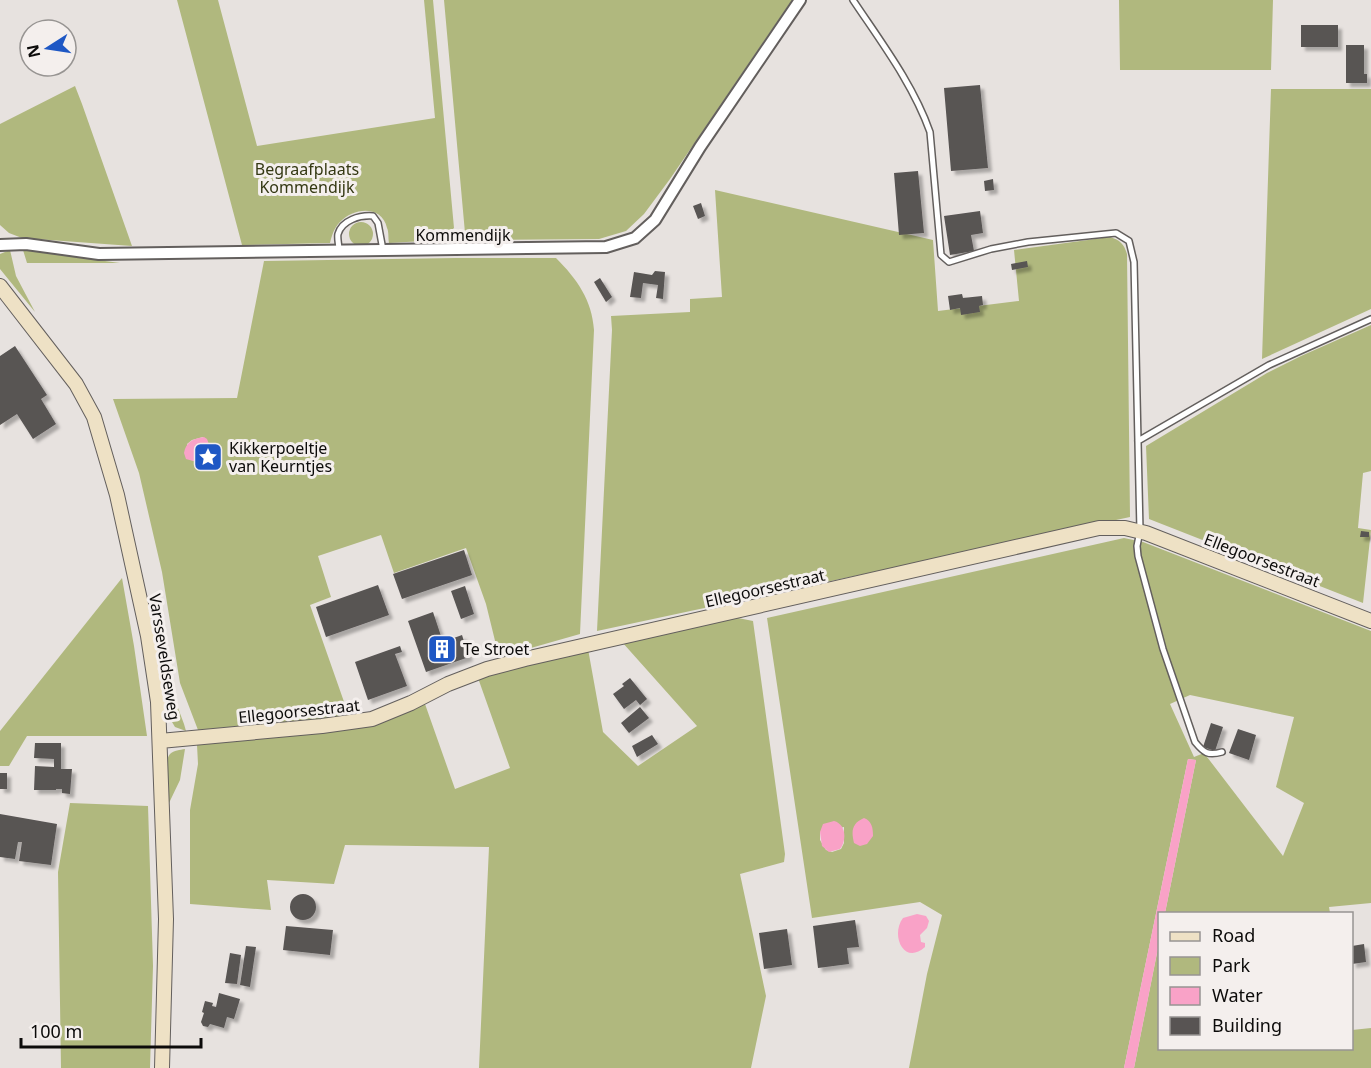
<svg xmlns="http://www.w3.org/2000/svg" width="1371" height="1068" font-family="'Noto Sans',sans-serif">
<defs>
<filter id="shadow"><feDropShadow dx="4" dy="4" stdDeviation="1.5" flood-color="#0004"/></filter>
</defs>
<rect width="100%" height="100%" fill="#e7e2df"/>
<!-- green -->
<path fill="#b0b87e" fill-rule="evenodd" d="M177 0H218L257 146 435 118 424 0H433L454 228 441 240 389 243C388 238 389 232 387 228 382 205 354 207 340 222 334 228 332 235 330 243L242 245Z
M444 0H792L670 179 644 214 626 231 599 239 472 240 465 233Z
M1119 0H1273L1271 70H1120Z
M75 86 82 104 132 246 22 238 9 233 0 225V124Z
M1271 89H1371V309L1262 359Z
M715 190 933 240 938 311 1019 301 1014 250 1110 237C1120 240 1124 244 1127 254L1130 517 597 631 612 330 611 316 690 312V299L722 297Z
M349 234a12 12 0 1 1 24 0a12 12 0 1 1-24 0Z
M10 250 16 276 35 312 0 269V254Z
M23 250 120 263H27Z
M456 258H556C577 279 592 300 594 330L580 634 499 657 486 604 466 548 394 573 381 535 318 556 331 597 310 605 349 716 198 730 180 683 162 572 139 473 113 399 237 398 264 261ZM203 437 202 458 193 461 187 444 192 440Z
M1371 325V471L1363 473 1358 528 1371 530 1363 603 1149 519 1146 446 1267 373 1301 356Z
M1124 538 1143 542 1371 631V903L1329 907 1330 913H1165L1196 760 1188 759 1124 1068H909L927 974 942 915 920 902 812 918 767 618ZM1190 695 1294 717 1276 787 1304 803 1283 856 1204 753 1194 757 1170 704ZM844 827V843L841 849 832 852 826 850 820 840V832Z
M122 578 134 646 147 736H27L9 766H0V731Z
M738 618 753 621 785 854 784 862 740 874 766 996 751 1068H479L489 847 345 845 334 884 267 880 271 910 190 904V810L198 764 197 745 375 725 425 704 455 789 510 768 478 678 588 649 603 732 638 766 697 726 622 642Z
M166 676 184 724 186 731 175 727 172 722Z
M185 749 180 780 169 803C168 793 163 761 170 754 174 750 180 750 185 749Z
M70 803 148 806 153 966 150 1068H61L58 872Z
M1159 943 1160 1048H1352V1030L1371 1028V1068H1134Z"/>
<!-- water -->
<path fill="#f9a2c7" d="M204 437 207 439 210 447 205 457 193 461 186 459 184 453C186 442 192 439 204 437Z
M1188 759 1196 760 1165 913 1160 914 1159 943 1134 1068H1124Z
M864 818C872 821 873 828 873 836L867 844 860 846 854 843C851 831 852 823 864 818Z
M834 821C846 824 847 840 840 849L829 852 822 846 820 832 823 824Z
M917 914 926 916 929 921 927 928 920 935 921 942 925 943V947C904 966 890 935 903 918Z"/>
<!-- building -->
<path fill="#585453" filter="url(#shadow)" d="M1301 25H1338V47H1301Z
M1346 45H1364V74H1367V83H1346Z
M980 85 988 168 951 171 944 88Z
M918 171 924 233 899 235 894 173Z
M993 179 994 190 985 191 984 181Z
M701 203 705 216 698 219 693 206Z
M980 211 983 233 971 235 974 251 950 255 944 216Z
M1027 261 1028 267 1012 270 1011 264Z
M655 271 665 272 663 299 656 298 658 285 643 283 641 298 630 297 634 272 652 275Z
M600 278 612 297 606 302 594 282Z
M962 294 963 298 982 296 983 305 979 306 980 312 961 315 960 308 950 310 948 296Z
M15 346 47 395 41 399 56 424 33 439 17 414 0 425V356Z
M1361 531 1369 532V537H1360Z
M464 550 472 575 402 599 393 574Z
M378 585 389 615 326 637 316 607Z
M465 586 474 614 461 619 451 591Z
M433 612 443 642 462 635 469 657 426 672 408 621Z
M400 646 402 652 395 654 407 686 368 700 355 662Z
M630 678 647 699 640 705 636 700 624 709 613 694 624 686 622 684Z
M640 707 649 718 629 733 621 723Z
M1211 723 1223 727 1215 751 1203 747Z
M1238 729 1256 735 1249 760 1229 753Z
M652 735 658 744 637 757 632 746Z
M35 743H61V769H72L70 794 62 793V789H56V790H34L35 766 54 767V759L34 758Z
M0 773H7V789H0Z
M0 814 57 824 51 865 19 861 22 842H18L15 859 0 857Z
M290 907a13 13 0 1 1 26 0a13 13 0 1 1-26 0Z
M855 920 859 947 847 948 849 964 818 968 813 926Z
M286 926 333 930 330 955 283 950Z
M787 929 792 965 764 969 759 933Z
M1364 944 1366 962 1352 964V946Z
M246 946 256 947 250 987 240 985Z
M230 953 241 955 237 984 225 983Z
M219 993 240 999 234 1019 227 1017 224 1028 210 1024 208 1027 203 1026 201 1022 204 1013 202 1012 205 1001 213 1003 212 1006 216 1007Z"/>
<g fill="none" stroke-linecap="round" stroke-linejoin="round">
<!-- lane casing -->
<g stroke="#635f5d" stroke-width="8">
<path id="lane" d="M853 0C881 42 913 84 930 132L941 255 949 262 991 249 1028 242 1116 233 1129 241 1134 262 1140 531 1137 546 1138 556 1163 649 1195 742C1204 753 1208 756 1222 752
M339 250C339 245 337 238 338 234 342 220 360 215 373 216L378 223 383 250
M1138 441 1269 365 1371 319"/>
</g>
<!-- street casing -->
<g stroke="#635f5d" stroke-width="14">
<path id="street" d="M0 245 26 244 99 254 606 247 635 238 655 220 700 147 800 0"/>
</g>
<!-- secondary casing -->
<g stroke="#635f5d" stroke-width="16">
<path id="secondary" d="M0 286 76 384 94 417 117 495 148 636 158 702 166 919 162 1068
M160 741 322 726 372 719 411 703 448 684 487 669 525 659 1099 528H1125L1146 533 1371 621"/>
</g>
<!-- lane -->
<use href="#lane" stroke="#fff" stroke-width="5"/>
<!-- street -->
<use href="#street" stroke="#fff" stroke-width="10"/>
<!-- secondary -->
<use href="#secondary" stroke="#eee1c5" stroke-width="14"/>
</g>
<!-- icons -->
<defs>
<g id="sight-square" transform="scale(1.5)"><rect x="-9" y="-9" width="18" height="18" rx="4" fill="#1e57c4" stroke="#f4efed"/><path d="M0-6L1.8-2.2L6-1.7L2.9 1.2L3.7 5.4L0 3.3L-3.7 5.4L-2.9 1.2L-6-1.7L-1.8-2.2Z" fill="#fff"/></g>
<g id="building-square" transform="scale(1.5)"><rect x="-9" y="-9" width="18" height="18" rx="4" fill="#1e57c4" stroke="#f4efed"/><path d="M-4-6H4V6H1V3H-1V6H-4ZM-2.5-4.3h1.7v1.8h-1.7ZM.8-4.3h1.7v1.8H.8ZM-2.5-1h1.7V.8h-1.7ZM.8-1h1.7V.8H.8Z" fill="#fff"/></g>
</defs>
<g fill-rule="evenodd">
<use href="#sight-square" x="208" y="457"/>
<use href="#building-square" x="442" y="649"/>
</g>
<g text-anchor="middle" stroke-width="6" stroke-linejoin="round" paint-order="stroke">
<!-- park labels -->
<g font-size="16" fill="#343813" stroke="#f4efed">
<text x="307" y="175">Begraafplaats<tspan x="307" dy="18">Kommendijk</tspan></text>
</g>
<!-- street labels -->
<g font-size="16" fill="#0c0b0a" stroke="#f4efed">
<text x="463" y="241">Kommendijk</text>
<text transform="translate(1262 560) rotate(21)" y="6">Ellegoorsestraat</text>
<text transform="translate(765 588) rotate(-13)" y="6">Ellegoorsestraat</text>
<text transform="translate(165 657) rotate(81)" y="6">Varsseveldseweg</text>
<text transform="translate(299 711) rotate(-6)" y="6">Ellegoorsestraat</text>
</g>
<!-- poi labels -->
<g font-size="16" fill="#0c0b0a" stroke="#f4efed" text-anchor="start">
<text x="229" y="454">Kikkerpoeltje<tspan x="229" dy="18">van Keurntjes</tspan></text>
<text x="463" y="655">Te Stroet</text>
</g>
</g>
<!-- legend -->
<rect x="1158" y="912" width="195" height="138" fill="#f4efed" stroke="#979492" stroke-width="1.5"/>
<rect x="1170" y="932" width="30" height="9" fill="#eee1c5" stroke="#979492" stroke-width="1.5"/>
<text x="1212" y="942" font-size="18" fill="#0c0b0a">Road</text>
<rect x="1170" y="957" width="30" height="18" fill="#b0b87e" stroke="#979492" stroke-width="1.5"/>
<text x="1212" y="972" font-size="18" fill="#0c0b0a">Park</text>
<rect x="1170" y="987" width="30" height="18" fill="#f9a2c7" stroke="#979492" stroke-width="1.5"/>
<text x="1212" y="1002" font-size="18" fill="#0c0b0a">Water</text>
<rect x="1170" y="1017" width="30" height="18" fill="#585453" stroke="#979492" stroke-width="1.5"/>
<text x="1212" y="1032" font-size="18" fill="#0c0b0a">Building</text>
<!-- north arrow -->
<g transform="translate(48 48) rotate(258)"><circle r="28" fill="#f4efed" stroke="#979492" stroke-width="1.5"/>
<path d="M0-4.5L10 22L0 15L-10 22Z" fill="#1e57c4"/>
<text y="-9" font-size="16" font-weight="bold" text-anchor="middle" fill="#0c0b0a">N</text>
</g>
<!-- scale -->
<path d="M21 1038v9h180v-9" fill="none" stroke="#0c0b0a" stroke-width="3"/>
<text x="30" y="1038" font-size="18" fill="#0c0b0a" stroke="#f4efed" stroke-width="4.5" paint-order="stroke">100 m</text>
</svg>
